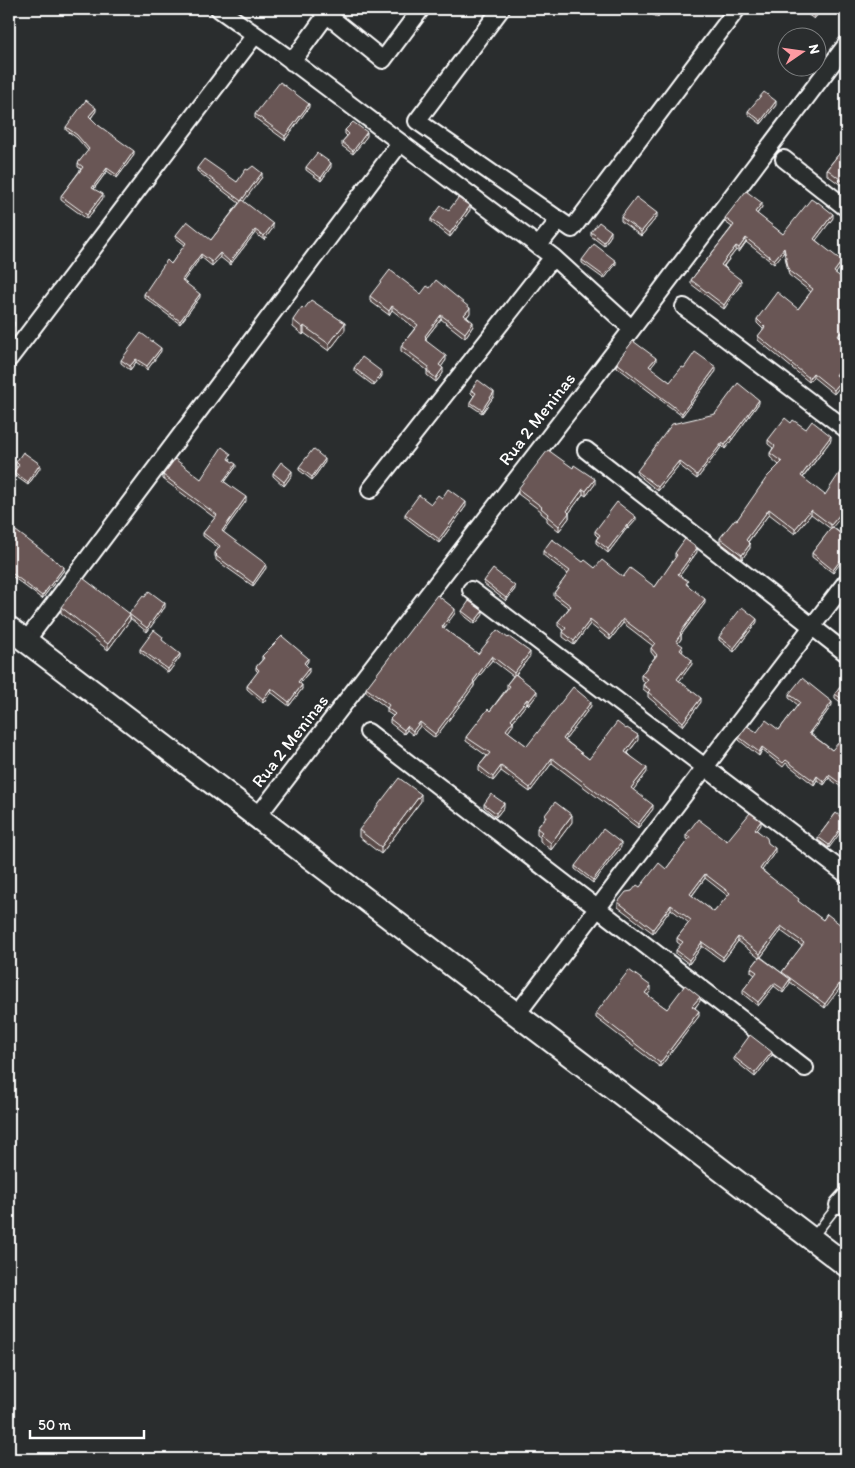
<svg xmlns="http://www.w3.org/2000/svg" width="855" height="1468" font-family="Itim,sans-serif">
<rect width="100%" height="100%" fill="#2a2d2e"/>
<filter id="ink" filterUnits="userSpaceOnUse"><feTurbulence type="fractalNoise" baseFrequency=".02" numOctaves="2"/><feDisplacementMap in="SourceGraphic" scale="10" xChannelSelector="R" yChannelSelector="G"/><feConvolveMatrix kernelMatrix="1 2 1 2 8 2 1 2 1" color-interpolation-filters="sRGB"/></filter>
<g filter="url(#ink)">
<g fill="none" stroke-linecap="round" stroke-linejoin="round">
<!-- lane casing -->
<g stroke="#fff" stroke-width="11">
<path id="lane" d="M813 1237 838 1205"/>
</g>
<!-- street casing -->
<g stroke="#fff" stroke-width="20">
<path id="street" d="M219 9 284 55 553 257 632 329
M320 9 383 60 421 9
M501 9 417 121 572 229 737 9
M292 62 327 14
M784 159 846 208
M538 246 559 220
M684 307 846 429
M9 359 255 35
M586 450 846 653
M370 490 553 257
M471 590 846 874
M26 641 400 143
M368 732 805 1068
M257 817 632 329 846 45
M517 1014 846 582
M838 1205 846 1196"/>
</g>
<!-- secondary casing -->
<g stroke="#fff" stroke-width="26">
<path id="secondary" d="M9 628 846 1265"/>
</g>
<!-- lane -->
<use href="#lane" stroke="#2a2d2e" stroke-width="8"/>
<!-- street -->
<use href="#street" stroke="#2a2d2e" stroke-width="16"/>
<!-- secondary -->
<use href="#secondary" stroke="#2a2d2e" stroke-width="22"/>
</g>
<!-- wall -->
<path fill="#5a4b48" stroke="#fff" fill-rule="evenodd" d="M645 9H665L657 18Z
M800 9H822L814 19Z
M776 105 761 124 748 114V111Z
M309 107 285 140 255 118V114Z
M96 111 91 118 98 125 134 155 117 178 107 171 94 189 103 198 87 219 61 200V196L81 169 78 167V163L88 151 77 138 66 130V127Z
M345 130 367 136 353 154 342 146V142L347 136 345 134Z
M846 145 845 188 827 175V169Z
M306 167H331L321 181 306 170Z
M197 168 237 182 248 170 262 177 243 201 273 228 264 240 255 233 230 265 220 257 212 266 201 257 183 281 200 297 180 324 144 297V294L171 264 185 245 176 238V235L211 240 239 203 197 171Z
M762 207 757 214 783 234 833 218 816 240 842 265 836 273 840 337 846 341V367L838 377 842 384 834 394 813 377 809 382 758 340V336L764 330 757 323V319L798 309 811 292 789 275 784 252 774 264 746 242 739 252 736 250 724 266 741 284 724 309 691 284V280L732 227 725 222V218Z
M449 210H470L450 237 431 222V219Z
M621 217H657L641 236 621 221Z
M591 232 611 235 604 246 591 236Z
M582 260 616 264 604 279 582 263Z
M430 288 470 313 467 317 473 326 465 338 441 319 426 338V341L446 360 441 367 443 373 436 382 427 375V370L401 351V346L415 328 392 310 389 315 370 301V296L421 294Z
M304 309 345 330 329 351 304 333 303 335 293 327V320Z
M161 351 147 370 136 362 130 370 121 363V360Z
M656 361 650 368 670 382 684 368 716 371 682 416 617 367V363Z
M354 368 382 376 374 386 354 371Z
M471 390 494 396 482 413 470 405V402L474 396 471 393Z
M759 403 725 449 722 446 697 479 679 465 658 491 637 474V471L715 414Z
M791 423 831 440 803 478 833 527 846 538 833 573 812 557V553L831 529 811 514 795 534 769 514 748 542 750 548 742 559 720 542V538L737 520 779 465 770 457V453L773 448 768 444V440Z
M231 458 230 460 236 467 225 482 246 501 223 532 266 568 253 586 216 560V558L215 556V553L219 548 203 536V533L215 518 163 479V475L201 479Z
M16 462 40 468 28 485 14 475V472L17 467 16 466Z
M325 462 312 480 299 470V467Z
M273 473 292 475 284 486 273 476Z
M595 484 586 496 583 494 569 513V518L559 531 547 521V518L541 513V511L518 494V489Z
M442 498 466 506 439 543 405 517V514L431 504Z
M636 520 628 529 627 528 608 553 596 543V540L598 537 595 534V531Z
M9 540 64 570 42 599 9 574Z
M543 551 583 562 595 568 655 587 676 558 675 557V553L697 552 680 575 688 585 705 603 681 635V639L678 643 683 650 682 652 692 664 679 681 701 702 683 726 648 697V693L643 689V685L645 682 641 679V675L655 657 651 652V648L653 646 623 623 610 640 590 624 574 645 563 637V632L564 631 558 626V622L569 608 554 597V593L568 574 543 555Z
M484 581 515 589 506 601 484 584Z
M61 607 130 614 165 607 147 632 130 618V620L108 650 61 613Z
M462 611 483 615 475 624 462 614Z
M455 613 443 628 478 654 530 656 516 674 537 695 529 705 527 703 513 721V725L508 732 527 746 591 706 565 740 589 759 638 740 628 753 647 772 633 790 653 809 638 828 552 763 530 792 501 771 493 781 479 771V766L487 756 466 741V737L490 711 507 688V684L513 676 492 660 474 683V686L466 697 435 738 420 726 413 735 407 730 404 734 390 723V719L393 716 387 712V708L366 692V688Z
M757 622 734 652 719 640V637Z
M140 649 180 657 168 673 140 652Z
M262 656 308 661 305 665 309 672 300 683 302 689 289 706 271 692 263 703 247 689V686L258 672 256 670V667L262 660Z
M846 679V706L835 698V694Z
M789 694 832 705 811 734 832 750 846 759 842 764 846 768V789L845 790 829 778 824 785 817 780 814 785 786 763 783 767 762 750 759 756 739 740V737L757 732 779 730 798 705 789 698Z
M421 801 381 854 359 837V830Z
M484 804 504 807 496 817 484 807Z
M836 813 829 848 818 840V837Z
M545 815 572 822 551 850 540 841V837L537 835V828L545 818Z
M761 825 757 830 768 843 775 852 762 870 799 902 823 920 827 914 825 1008 790 982 783 993 774 986 758 1006 743 994V990L755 975 751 972V968L759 958 738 941 723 961 702 946 689 964 676 954V950L681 945 677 942V938L689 923 671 909 653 933 618 907V902L632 891 640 887 666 869 688 840 686 839V835L727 841ZM705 878 728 896 714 912 692 896ZM781 931 802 946 782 972V973L761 957Z
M621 847 593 883 575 869V866Z
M651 991 647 995 667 1009 700 1001 695 1008 699 1016 660 1067 596 1018V1013Z
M772 1055 755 1077 734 1060V1057Z"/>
<!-- shaded-wall -->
<path fill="#4a3d3b" stroke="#fff" d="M662 9H665L657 18V15Z
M819 9H822L814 19V16Z
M776 101V105L761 124V121Z
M309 104V107L285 140V136Z
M96 108V111L89 120V116Z
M367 132V136L353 154V151Z
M134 151V155L117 178V175Z
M331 163V167L321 181V178Z
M107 168V171L92 191V188Z
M262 173V177L241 205V201Z
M103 194V198L87 219V215Z
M762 203V207L755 216V212Z
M470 206V210L450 237V233Z
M657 213V217L641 236V232Z
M833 214V218L814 243V239Z
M273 224V228L264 240V236Z
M255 230V233L230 265V262Z
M611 231V235L604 246V242Z
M746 238V242L739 252V248Z
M736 246V250L721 269V265Z
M784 248V252L774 264V260Z
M220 253V257L212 266V262Z
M201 254V257L182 283V280Z
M616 261V264L604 279V276Z
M842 261V265L834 276V272Z
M741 280V284L724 309V305Z
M200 294V297L180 324V321Z
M392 306V310L389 315V311Z
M470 308V313L464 320V315Z
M441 315V319L426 338V342L425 344V336Z
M14 322V326L9 333V329Z
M473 322V326L465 338V333Z
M345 323V330L329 351V344Z
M846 325V330L838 340V336Z
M304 326V333L303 335V328Z
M161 348V351L147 370V366Z
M446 356V360L439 370V365Z
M656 358V361L649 370V366Z
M136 359V362L130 370V366Z
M846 362V367L836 379V375Z
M716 367V371L682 416V413Z
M443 368V373L436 382V378Z
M382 372V376L374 386V383Z
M813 373V377L809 382V378Z
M842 380V384L834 394V390Z
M494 392V396L482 413V410Z
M759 400V403L725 449V445Z
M831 436V440L801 480V476Z
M722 443V446L697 479V475Z
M325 459V462L312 480V477Z
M679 461V465L658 491V487Z
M40 464V468L28 485V482Z
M236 464V467L223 484V481Z
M292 471V475L284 486V482Z
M595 479V484L586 496V491Z
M583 489V494L569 513V518L559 531V526L567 511Z
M246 497V501L222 534V531Z
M466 502V506L439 543V539Z
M846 507V511L831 529V525Z
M769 509V514L746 544V540Z
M811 510V514L795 534V529Z
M636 517V520L628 529V526Z
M627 525V528L608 553V549Z
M750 544V548L742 559V555Z
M697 548V552L678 578V574Z
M846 553V556L833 573V570Z
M266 564V568L253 586V583Z
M64 567V570L42 599V596Z
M515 586V589L506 601V598Z
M705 599V603L681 635V639L676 646V641L680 633Z
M165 603V607L147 632V628Z
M455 609V613L442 631V627Z
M483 611V615L475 624V621Z
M130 614V620L108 650V644Z
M623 619V623L610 640V636Z
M757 619V622L734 652V648Z
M590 620V624L574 645V641Z
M530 652V656L514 677V673Z
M180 654V657L168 673V669Z
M492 656V660L474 683V686L466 697 435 738V734L473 681Z
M308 658V661L304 667V663Z
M692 660V664L677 684V679Z
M309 668V672L298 685V682Z
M302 685V689L289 706V702Z
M271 688V692L263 703V699Z
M537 691V695L529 705V701Z
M701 698V702L683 726V722Z
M527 699V703L513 721V725L506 735V730L511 719Z
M591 702V706L563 743V739Z
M832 702V705L809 736V733Z
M420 722V726L413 735V731Z
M407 726V730L404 734V730Z
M638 735V740L625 756V752Z
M762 747V750L759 756V752Z
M846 755V759L840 767V763Z
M552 758V763L530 792V788Z
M501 766V771L493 781V777Z
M647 768V772L631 793V788Z
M829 775V778L824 785V782Z
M817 776V780L814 785V781Z
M421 794V801L381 854V847Z
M504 803V807L496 817V813Z
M653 805V809L638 828V824Z
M572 815V822L551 850V843Z
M761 821V825L755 833V829Z
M846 821V825L829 848V845Z
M621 843V847L593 883V880Z
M775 848V852L760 873V869Z
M705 874V878L690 898V894Z
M671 905V909L653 933V929Z
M781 926V931L760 958V954Z
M738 937V941L723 961V957Z
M702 942V946L689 964V960Z
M846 975V980L825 1008V1004Z
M790 979V983L783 993V989Z
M774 983V986L758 1006V1002Z
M651 986V991L645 998V993Z
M700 997V1001L692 1011V1006Z
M699 1011V1016L660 1067V1063Z
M772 1052V1055L755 1077V1073Z"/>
<!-- building -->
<path fill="#695754" stroke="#fff" fill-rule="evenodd" d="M650 9H662L657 15Z
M804 9H819L814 16Z
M280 82 309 104 285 136 255 114Z
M764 92 776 101 761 121 748 111Z
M86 100 96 108 89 116 98 125 134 151 117 175 107 168 92 188 103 194 87 215 61 196 83 167 78 163 89 149 77 135 66 127Z
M353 122 367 132 353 151 342 142 349 134 345 130Z
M846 145V181L845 183 827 169Z
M317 153 331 163 321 178 306 167Z
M204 159 237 182 246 169 248 170 253 166 262 173 241 201 197 168Z
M746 191 762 203 755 212 783 234 811 199 817 203 818 202 833 214 814 239 842 261 834 272 846 281V325L838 336 846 341V362L836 375 842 380 834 390 813 373 809 378 758 336 765 327 757 319 777 292 798 309 813 289 789 271 784 248 774 260 746 238 739 248 736 246 721 265 741 280 724 305 691 280 734 225 725 218Z
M636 197 657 213 641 232 621 217Z
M458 198 470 206 450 233 431 219 441 206 449 210Z
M242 200 273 224 264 236 255 230 230 262 220 253 212 262 201 254 182 280 200 294 180 321 144 294 167 260 171 264 186 243 176 235 187 221 211 240Z
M599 222 611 231 604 242 591 232Z
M594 244 616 261 604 276 582 260Z
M390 270 421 294 427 286 430 288 436 280 470 308 464 315 473 322 465 333 441 315 425 336 426 337 425 340 446 356 439 365 443 368 436 378 427 371 429 367 401 346 418 325 392 306 389 311 370 296Z
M311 300 345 323 329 344 304 326 303 328 293 320 302 307 304 309Z
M9 318 14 322 9 329Z
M141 333 161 348 147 366 136 359 130 366 121 360Z
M633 341 656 358 649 366 670 382 682 367 684 368 695 352 716 367 682 413 617 363 619 359Z
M362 357 382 372 374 383 354 368Z
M478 380 494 392 482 410 470 402 476 393 471 390Z
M738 383 759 400 725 445 722 443 697 475 679 461 658 487 637 471 672 424 715 414Z
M785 418 791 423 793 420 806 429 812 421 831 436 801 476 825 495 846 463V507L831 525 811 510 795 529 769 509 746 540 750 544 742 555 720 538 735 519 737 520 767 477 782 462 770 453 775 446 768 440Z
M222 447 231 454 228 459 236 464 223 481 246 497 222 531 266 564 253 583 216 556 217 555 215 553 220 546 203 533 217 515 163 475 175 459 201 479Z
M313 449 325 459 312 477 299 467Z
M548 450 573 468 574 465 595 479 586 491 583 489 567 511 569 513 559 526 547 516 548 514 541 508 542 507 518 489Z
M23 452 40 464 28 482 14 472 19 465 16 462Z
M281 462 292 471 284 482 273 473Z
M448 489 466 502 439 539 405 514 419 495 431 504 438 495 442 498Z
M617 502 636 517 628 526 627 525 608 549 596 540 600 535 595 531Z
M832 527 846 538V553L833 570 812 553Z
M16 531 64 567 42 596 9 571V540Z
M552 539 583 562 585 560 595 568 602 560 623 577 630 568 655 587 677 555 675 553 685 539 697 548 678 574 688 581 686 584 705 599 680 633 681 634 676 641 683 646 680 650 692 660 677 679 701 698 683 722 648 692 650 690 643 685 648 679 641 675 657 655 651 648 655 643 623 619 610 636 590 620 574 641 563 632 566 628 558 622 571 606 554 593 570 571 543 551Z
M493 569 515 586 506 598 484 581Z
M83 578 130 614 108 644 61 607Z
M149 591 165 603 147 628 129 614 143 596 145 597Z
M437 595 455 609 442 627 478 654 497 630 508 638 509 637 530 652 514 673 492 656 473 681 474 682 466 693 435 734 420 722 413 731 407 726 404 730 390 719 395 714 387 708 389 705 366 688Z
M469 601 483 611 475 621 462 611Z
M742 607 757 619 734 648 719 637Z
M154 630 163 637 162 640 180 654 168 669 140 649Z
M282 636 308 658 304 663 309 668 298 682 302 685 289 702 271 688 263 699 247 686 259 670 256 667 264 658 262 656Z
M515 674 537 691 529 701 527 699 511 719 513 721 506 730 527 746 573 687 591 702 563 739 589 759 617 722 626 729 627 728 638 735 625 752 647 768 631 788 653 805 638 824 552 758 530 788 501 766 493 777 479 766 490 753 466 737 488 709 490 711 510 686 507 684Z
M802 678 832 702 809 733 832 750 839 742 846 747V755L840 763 846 768V785L845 787 829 775 824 782 817 776 814 781 786 760 783 763 762 747 759 752 739 737 747 726 757 732 766 720 779 730 800 702 789 694Z
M846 679V702L835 694Z
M399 778 421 794 381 847 359 830Z
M491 794 504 803 496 813 484 804Z
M555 802 572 815 551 843 540 834 542 832 537 828 547 816 545 815Z
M750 813 761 821 755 829 767 838 768 843 775 848 760 869 799 899 798 901 823 920 827 914 846 929V975L825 1004 782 972 804 943 781 926 760 954 738 937 723 957 702 942 689 960 676 950 683 942 677 938 691 920 671 905 653 929 618 902 626 892 632 891 637 885 640 887 659 863 666 869 690 837 686 835 698 819 727 841ZM705 874 730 893 714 912 690 894Z
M836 813 846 821 829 845 818 837Z
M603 829 621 843 593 880 575 866Z
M760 957 790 979 783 989 774 983 758 1002 743 990 757 972 751 968Z
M629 970 651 986 645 993 667 1009 685 985 700 997 692 1006 699 1011 660 1063 596 1013Z
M750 1035 772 1052 755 1073 734 1057Z"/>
</g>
<g text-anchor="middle" stroke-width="4" stroke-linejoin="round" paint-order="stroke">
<!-- street labels -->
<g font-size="18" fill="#fff" stroke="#2a2d2e">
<text transform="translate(537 419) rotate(-52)" y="6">Rua 2 Meninas</text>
<text transform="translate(290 741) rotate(-52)" y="6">Rua 2 Meninas</text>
</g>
</g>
<!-- margin -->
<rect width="855" height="1468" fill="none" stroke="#2a2d2e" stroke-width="30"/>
<rect x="15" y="15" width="825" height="1438" fill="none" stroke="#fff" stroke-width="2" filter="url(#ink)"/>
<!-- north arrow -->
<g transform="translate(802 52) rotate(77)"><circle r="24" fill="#2a2d2e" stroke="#7f8182"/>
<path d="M0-4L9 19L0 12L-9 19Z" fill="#ff9aa2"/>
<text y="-8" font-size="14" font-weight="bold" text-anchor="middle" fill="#ffffff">N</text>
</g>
<!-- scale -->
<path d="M30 1430v8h114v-8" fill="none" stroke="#ffffff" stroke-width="2.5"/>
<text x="38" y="1430" font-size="15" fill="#ffffff" stroke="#2a2d2e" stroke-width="4" paint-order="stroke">50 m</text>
</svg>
